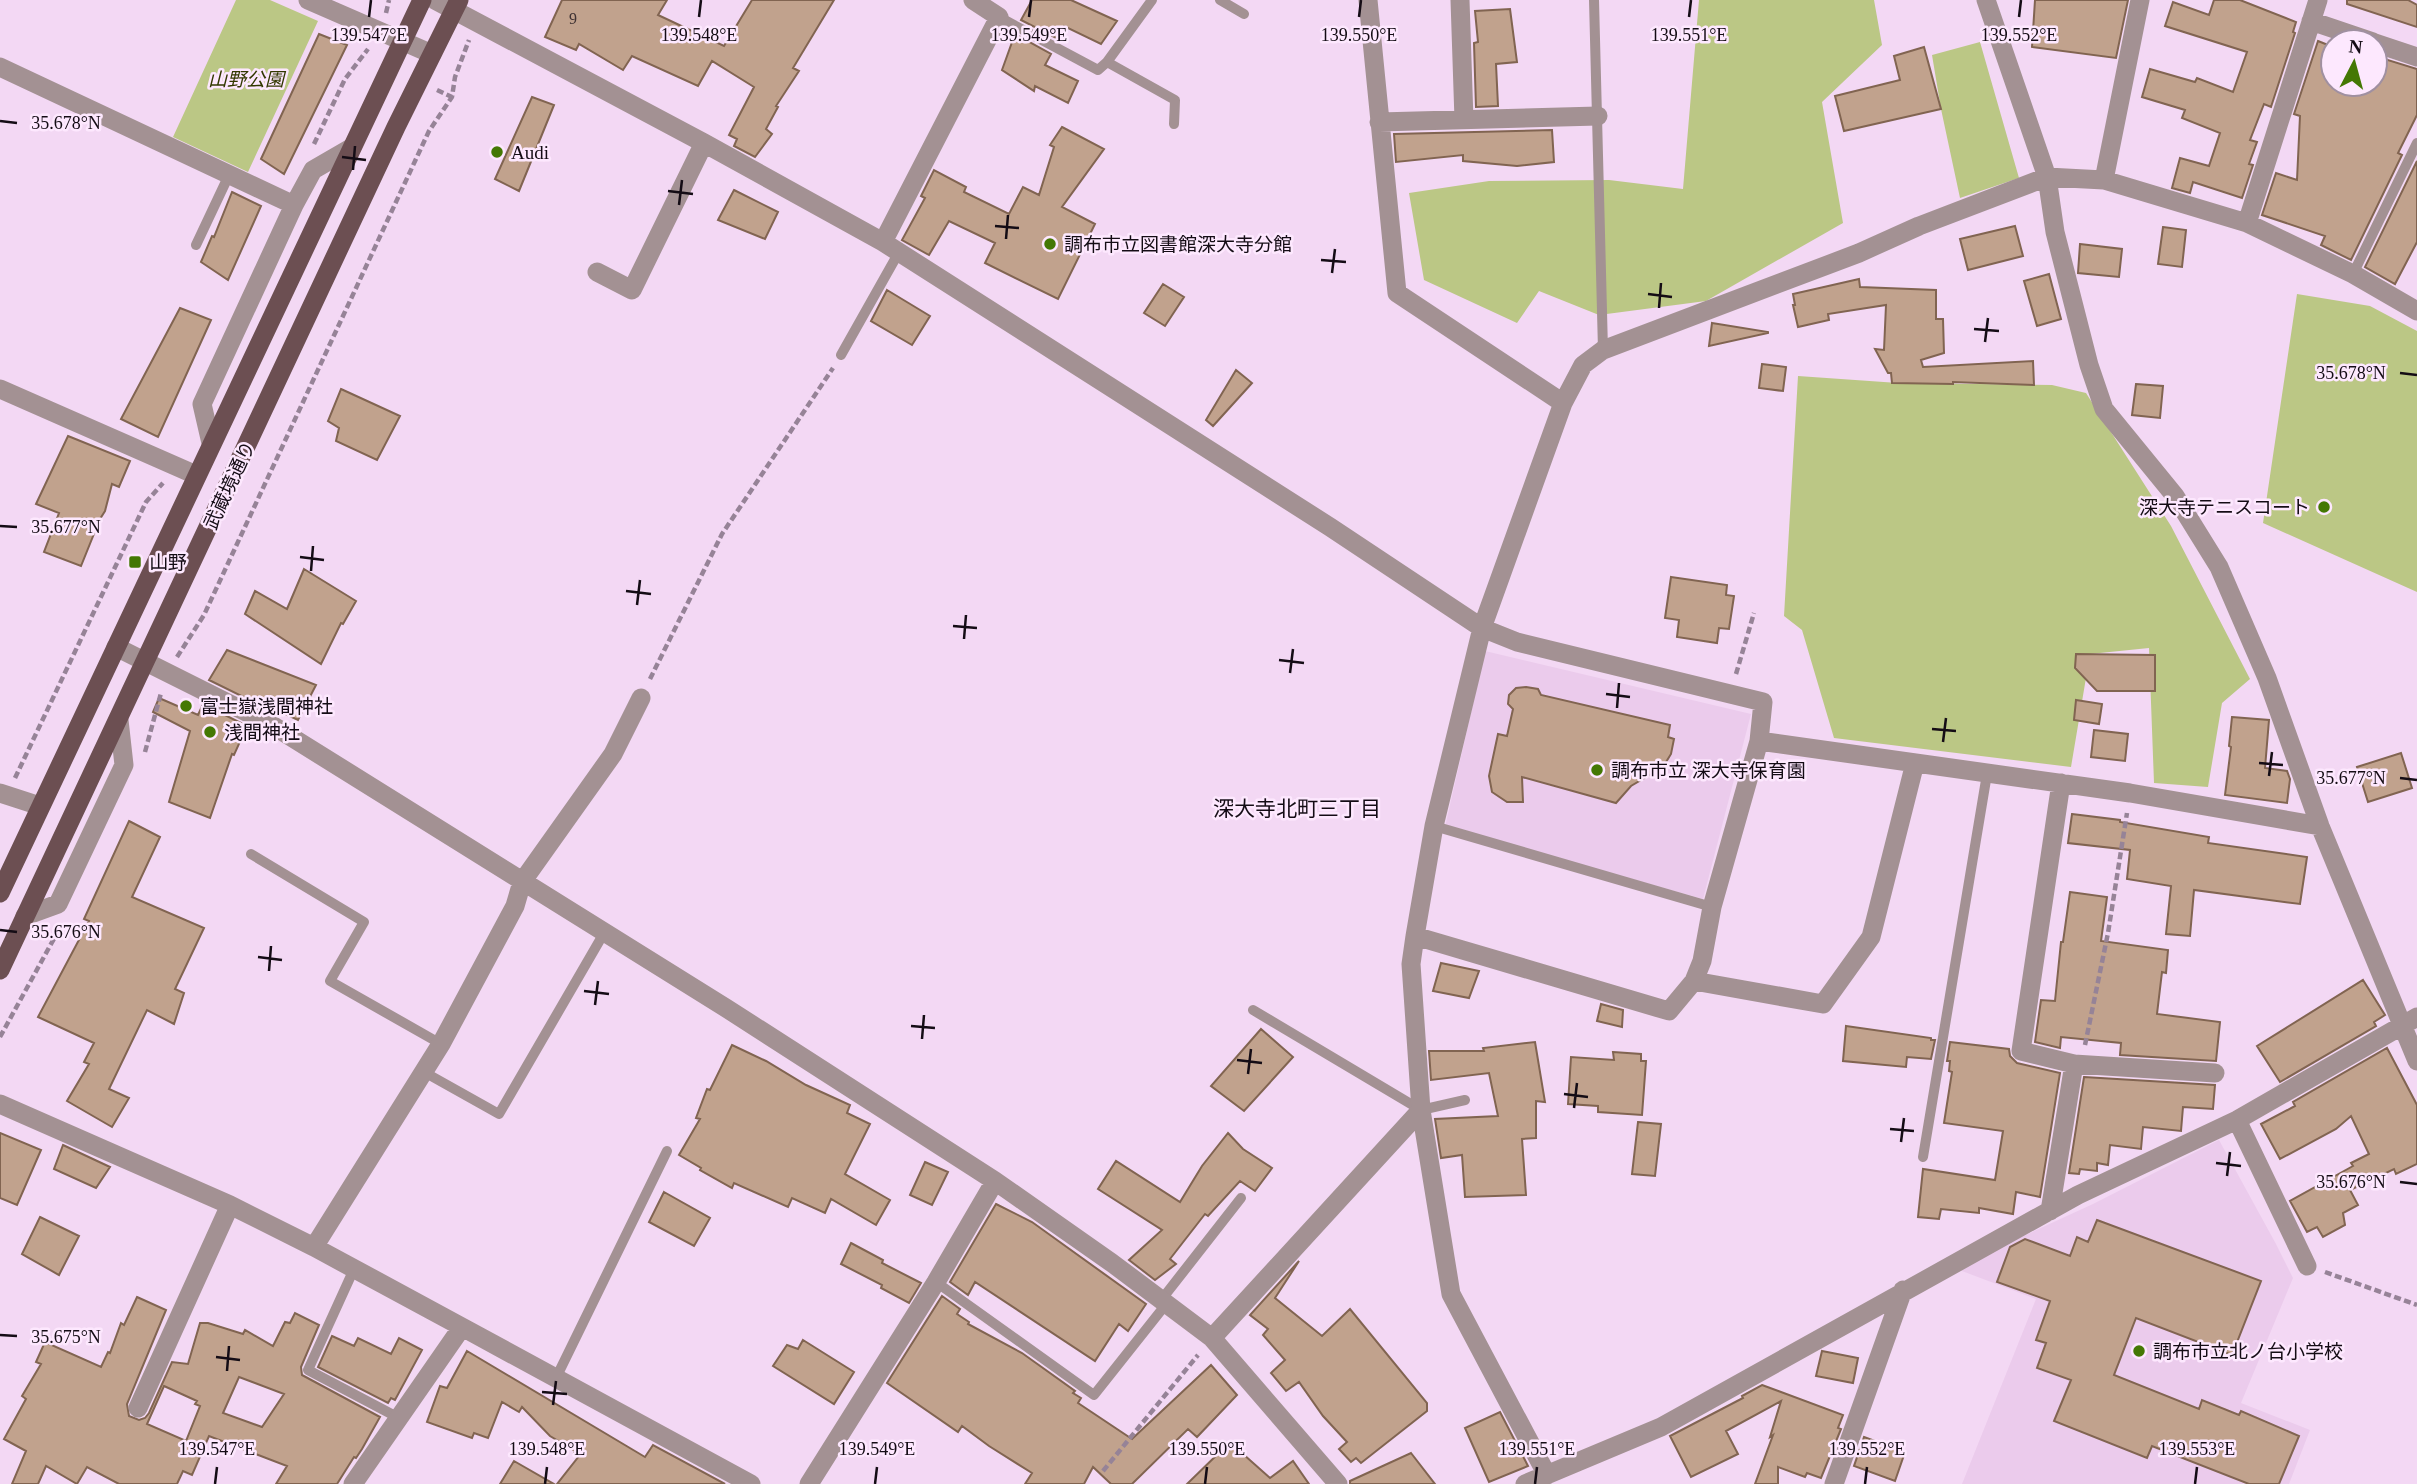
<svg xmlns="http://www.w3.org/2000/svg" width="2417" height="1484" font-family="'Times New Roman','Noto Sans JP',serif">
<rect width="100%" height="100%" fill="#f3d8f4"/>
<!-- built -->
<path fill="#ebcbec" d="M1485 651 1751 714 1703 899 1445 827Z
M2219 1140 2276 1244 2293 1278 2241 1403 2310 1430 2289 1484H1962L2036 1299 1954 1268 2093 1204Z"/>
<!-- green -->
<path fill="#bbc785" d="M236 0H270L318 21 248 172 173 137Z
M1699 0H1874L1882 45 1822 102 1843 223 1706 301 1599 315 1539 291 1517 323 1424 280 1409 193 1489 181 1609 180 1683 189Z
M1980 42 2019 178 1960 198 1941 109 1932 55Z
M2297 294 2370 306 2417 331V592L2263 523Z
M1798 376 1898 383 2052 385 2086 393 2171 526 2250 679 2222 703 2208 787 2154 783 2149 648 2090 654 2071 767 1834 738 1802 630 1784 616Z"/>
<!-- building -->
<path fill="#c1a28d" stroke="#816451" stroke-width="2" fill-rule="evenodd" d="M562 0H667L658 15 724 46 752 0H834L793 68 799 71 776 106 778 107 766 129 772 134 755 157 734 146 737 139 729 135 754 87 712 61 698 86 632 56 623 70 579 44 576 50 545 37Z
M1032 0H1071L1117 21 1101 44 1064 26 1058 39 1021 20Z
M2035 0H2128L2116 58 2032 47Z
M2214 0H2240L2296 22 2293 32 2295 33 2271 107 2264 104 2250 140 2257 142 2249 164 2253 165 2242 198 2193 182 2190 193 2172 188 2180 158 2209 166 2220 133 2182 118 2185 110 2142 97 2150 69 2195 82 2197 78 2233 92 2247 52 2165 26 2173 2 2209 15Z
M2347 0H2408L2417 5V27L2347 4Z
M1510 9 1517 62 1496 64 1498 106 1476 107 1474 43 1478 42 1475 11Z
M319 34 347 45 284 174 261 159Z
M1015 34 1051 54 1045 65 1078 81 1068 103 1035 86 1034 91 1002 70Z
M2318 41 2333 47V84H2375V56L2417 69V115L2398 153 2402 155 2351 260 2321 245 2325 236 2262 215 2276 173 2297 180 2300 116 2294 114Z
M1924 47 1941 109 1844 131 1835 96 1900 80 1894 56Z
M532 97 554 105 519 191 495 179Z
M1062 127 1104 149 1062 207 1095 224 1058 299 985 263 995 243 949 221 929 255 902 240 925 198 921 196 934 170 966 187 964 192 1009 214 1023 187 1039 195 1054 147 1050 145Z
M1552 130 1554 162 1517 166 1463 161V155L1396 162 1394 134Z
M2417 161V242L2395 284 2365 267Z
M734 190 778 212 765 239 718 220Z
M232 192 261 206 228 280 201 262 212 236 214 237Z
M2015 226 2023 256 1968 270 1960 239Z
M2163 227 2186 230 2182 267 2158 264Z
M2080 244 2122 249 2119 277 2078 273Z
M2049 274 2061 319 2037 326 2024 281Z
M1859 279 1860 287 1936 290V319H1943L1944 353 1921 360 1923 367 2033 361 2034 385 1953 382V384L1892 383 1891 373H1888L1875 349 1884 350 1886 305 1828 314 1829 320 1798 327 1793 305H1795L1793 294Z
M1163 284 1184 297 1165 326 1144 313Z
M887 290 930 316 912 345 871 321Z
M180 308 211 320 158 437 121 419Z
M1712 323 1768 332V333L1709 346Z
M1762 364 1786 367 1783 391 1759 388Z
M1236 370 1252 383 1213 426 1206 420Z
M2136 384 2163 386 2160 418 2132 415Z
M341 389 400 416 377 460 336 441 339 428 328 421Z
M68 436 130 461 119 487 112 484 105 511 100 519 81 566 44 552 59 513 36 504Z
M304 569 356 601 343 624 341 623 321 664 245 614 255 591 287 609Z
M1671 577 1727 585 1726 595 1734 596 1729 629 1719 628 1717 643 1677 637 1679 620 1665 618Z
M227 650 316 685 298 720 259 702 258 704 209 680Z
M2076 654 2155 655V691H2097L2075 668Z
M1526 687 1538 689 1541 695 1670 725 1668 737 1674 739 1671 754 1663 767 1631 786 1616 803 1522 777 1523 802H1507L1492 792 1489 776 1498 734 1507 736 1513 709 1508 704 1509 695 1516 688Z
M159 698 198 715 203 704 247 726 234 755 232 754 210 818 169 802 190 731 153 712Z
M2076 700 2102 704 2099 724 2074 720Z
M2232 717 2269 720 2265 768 2287 771 2290 779 2287 803 2225 795 2231 747 2229 746Z
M2094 730 2128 734 2125 761 2091 757Z
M2401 753 2412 788 2368 802 2357 767Z
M2072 814 2120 820V822L2209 837 2208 843 2307 857 2300 904 2194 890 2190 936 2166 934 2171 886 2127 879 2130 850 2068 843Z
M129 821 160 837 132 897 204 928 175 989 184 993 174 1024 147 1010 109 1089 129 1098 112 1127 67 1101 89 1064 84 1062 94 1043 38 1017 89 921 84 919Z
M2070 892 2107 897 2101 941 2168 950 2166 973 2162 972 2157 1014 2220 1022 2216 1061 2120 1055 2121 1043 2061 1037 2060 1048 2035 1042 2041 1000 2055 1001 2061 942H2063Z
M1441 963 1479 971 1469 998 1433 991Z
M2363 980 2385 1015 2374 1022 2376 1026 2280 1082 2257 1046Z
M1601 1004 1623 1010 1622 1027 1597 1021Z
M1846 1026 1931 1038V1040H1935L1931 1059 1907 1057 1906 1067 1843 1061Z
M1261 1029 1293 1057 1244 1111 1211 1086Z
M1535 1042 1545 1102 1536 1101V1138L1522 1139 1526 1195 1465 1197 1462 1155 1441 1158 1435 1119 1498 1116 1489 1073 1431 1080 1429 1051H1484L1483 1048Z
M1950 1042 2009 1049 2010 1056 2017 1063 2060 1073 2040 1197 2016 1192 2013 1214 1979 1208V1213L1941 1209 1939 1219 1918 1217 1923 1169 1995 1180 2003 1131 1944 1123 1952 1072 1949 1071 1950 1061H1947Z
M732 1045 766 1061 806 1085 850 1105 847 1113 870 1124 845 1174 890 1200 876 1225 831 1199 825 1213 792 1198 788 1207 734 1183 732 1188 700 1170 701 1168 679 1155 700 1119 696 1118 707 1089 710 1090Z
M2387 1048 2417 1105V1164L2396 1174 2394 1169 2350 1190 2358 1205 2343 1213 2345 1225 2323 1237 2317 1227 2307 1232 2290 1201 2353 1166 2351 1163 2369 1154 2351 1116 2336 1129 2280 1159 2261 1124 2295 1106 2293 1102Z
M1613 1052 1641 1054V1061H1646L1642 1115 1598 1112V1106L1568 1104 1571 1057 1614 1060Z
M2084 1077 2215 1085 2213 1109 2183 1107 2181 1131 2143 1127 2141 1149 2110 1145 2108 1165 2097 1163V1171L2080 1169 2079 1174 2069 1173Z
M1638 1122 1661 1124 1655 1176 1632 1174Z
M0 1133 41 1150 17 1205 0 1198Z
M1228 1133 1243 1149 1272 1168 1255 1191 1240 1181 1208 1216 1205 1214 1170 1259 1176 1264 1155 1280 1129 1260 1162 1230 1098 1189 1116 1161 1180 1202 1202 1166Z
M63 1145 110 1167 96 1188 54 1169Z
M925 1162 948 1172 932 1205 910 1195Z
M664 1192 710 1218 694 1246 649 1222Z
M996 1204 1032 1222 1146 1304 1128 1331 1119 1324 1095 1361 975 1282 968 1295 950 1282Z
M40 1217 79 1236 59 1275 22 1254Z
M2097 1220 2261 1281 2232 1355 2136 1318 2114 1375 2199 1409 2202 1400 2239 1415 2241 1411 2299 1436 2279 1484H2249L2152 1446 2147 1458 2054 1421 2071 1380 2037 1368 2046 1343 2036 1340 2050 1301 1997 1282 2010 1247 2025 1239 2070 1256 2077 1237 2088 1242Z
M851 1243 883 1260 882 1263 921 1283 909 1303 881 1288 882 1285 841 1264Z
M1299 1261 1275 1298 1322 1336 1350 1309 1427 1403V1411L1361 1463 1356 1458 1351 1462 1339 1449 1347 1442 1323 1416 1299 1382 1286 1391 1271 1373 1285 1360 1263 1335 1268 1329 1250 1315Z
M942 1296 960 1309 957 1314 969 1322 968 1324 1022 1353 1075 1391 1073 1393 1081 1398 1078 1403 1132 1439 1211 1365 1237 1395 1197 1437 1188 1429 1132 1484H1111L1093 1467 1084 1484H1025L1032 1473 989 1446 962 1426 958 1432 887 1383Z
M137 1297 166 1310 127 1404 129 1416 139 1420 145 1418 149 1413 172 1362 188 1364 200 1323H208L243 1334 245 1330 273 1346 285 1322 290 1323 295 1313 319 1325 301 1367 302 1375 380 1417 362 1449 356 1458 354 1457 337 1484H276L287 1466 209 1436 192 1475 183 1471 177 1484H119L87 1467 77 1484 46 1466 38 1484H12L26 1451 4 1439 26 1399 22 1396 41 1364 36 1362 45 1342 101 1367 108 1352 110 1353 121 1323 124 1325ZM239 1377 284 1394 262 1427 223 1413ZM164 1386 197 1401 195 1404 200 1406 186 1441 147 1424Z
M332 1336 354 1346 358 1338 391 1354 399 1338 422 1350 395 1400 391 1398 388 1403 318 1367Z
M803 1340 854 1372 834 1404 773 1366 787 1345 798 1349Z
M467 1351 645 1457 653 1445 725 1484H557L579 1456 574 1453 575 1451 550 1436 522 1407 519 1412 502 1402 488 1438 474 1433 472 1438 427 1422 440 1386 447 1388Z
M1822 1351 1858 1358 1853 1383 1816 1376Z
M1762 1385 1843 1415 1838 1428 1841 1429 1821 1478 1807 1473 1805 1477 1778 1467V1484H1755L1773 1435 1770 1437 1781 1401 1726 1431 1738 1454 1691 1477 1670 1436 1743 1398 1742 1396Z
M1500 1412 1528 1466 1489 1482 1465 1428Z
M1864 1437 1905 1452 1895 1481 1854 1466Z
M1234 1446 1270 1478 1293 1461 1309 1484H1187L1222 1450Z
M1411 1453 1435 1484H1350V1481Z
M514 1461 554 1484H500Z"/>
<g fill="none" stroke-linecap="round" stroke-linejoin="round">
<!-- path -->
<path stroke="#968397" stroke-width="4.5" stroke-dasharray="7 3.5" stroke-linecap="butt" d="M386 13 389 0
M437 90 452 97
M314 144 345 79 368 49
M177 657 204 615 429 131 452 97 455 77 469 40
M1736 674 1754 613
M650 679 722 534 833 368
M145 752 161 693
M15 778 146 502 163 483
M0 1037 62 924
M2085 1045 2108 933 2127 813
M2325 1272 2417 1305
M1103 1471 1198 1355"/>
<!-- service -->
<path stroke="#a39193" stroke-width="10" d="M1220 0 1244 14
M1594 0 1603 350
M999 17 1098 70 1107 62 1152 0
M1107 62 1175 100 1174 124
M196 245 229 175
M2353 274 2417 143
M841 355 899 252
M1434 826 1712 907
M251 854 364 922 330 981 441 1044
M1253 1010 1421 1110 1465 1100
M424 1072 499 1114 604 933
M1923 1157 1987 774
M354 1269 308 1370 399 1418
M936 1282 1094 1395 1167 1303
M1162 1299 1241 1198
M556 1378 667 1151"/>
<!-- minor -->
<path stroke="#a39193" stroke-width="19" d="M308 0 432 54
M435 0 704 143 883 242 1330 527 1482 628 1517 642 1763 702 1759 741 1712 907 1702 961 1694 981 1669 1011 1415 936
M1368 0 1397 293 1563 403
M1460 0 1464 120
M1986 0 2047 177 2055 232 2089 365 2104 409 2175 496 2219 567 2267 678 2320 826 2417 1061
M2311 21 2373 42
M2375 43 2417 57
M0 67 294 205
M1379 122 1598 116
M2104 180 2140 0
M2247 223 2318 0
M883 242 999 17 973 0
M597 272 632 290 704 143
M0 389 196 475
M211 443 202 404 294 205 313 170 351 148
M116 647 272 725 726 1008 995 1181 1112 1263 1212 1338 1338 1484
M1759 741 2130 793 2320 826
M2061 783 2021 1051 2074 1064 2215 1073
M0 793 40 806
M25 916 58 904 124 765 119 720
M1694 981 1823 1004 1871 937 1915 763
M0 1104 230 1205 314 1247
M2237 1120 2307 1266
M2050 1211 2074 1064
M462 1327 751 1484
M1212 1338 1421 1110
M138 1408 230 1205
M1547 1475 1451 1294 1421 1110 1411 964 1415 936 1434 826 1482 628 1563 403 1583 365 1603 350 1859 253 1919 226 2047 177 2104 180 2247 223 2353 274 2417 311
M353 1484 462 1327 314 1247 441 1044 515 906 522 882 613 754 641 698
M809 1484 936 1282 995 1181
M1525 1484 1661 1427 2078 1195 2237 1120 2417 1017
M1834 1484 1903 1290"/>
<!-- primary -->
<path stroke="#6c4f52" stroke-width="19" d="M0 893 422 0
M0 970 396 127 459 0"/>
</g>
<!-- ticks -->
<path fill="none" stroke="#140c15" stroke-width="2.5" d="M369 17 371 0M699 17 701 0M1029 17 1031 0M1359 17 1361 0M1689 17 1691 0M2019 17 2021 0M0 121 17 123M342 157 366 160M353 170 355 146M668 191 693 194M679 205 682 180M995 226 1019 228M1006 239 1008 215M1321 260 1346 262M1332 273 1335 249M1648 294 1672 297M1659 308 1661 283M1974 329 1999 331M1985 342 1988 318M2400 373 2417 375M0 526 17 527M300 557 324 560M311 571 313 546M626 591 651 594M637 605 640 580M953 626 977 628M964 639 966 615M1279 660 1304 663M1290 673 1293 649M1606 694 1630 697M1617 708 1619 683M1932 729 1956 731M1943 742 1946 718M2259 763 2283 765M2269 776 2272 752M2400 778 2417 780M0 930 17 932M258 957 282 960M269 971 271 946M584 991 609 994M595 1005 598 981M911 1026 935 1028M922 1039 924 1015M1237 1060 1262 1063M1248 1074 1251 1049M1564 1094 1588 1097M1574 1108 1577 1083M1890 1129 1914 1131M1901 1142 1904 1118M2216 1163 2241 1166M2227 1176 2230 1152M2400 1182 2417 1184M0 1335 17 1336M216 1357 240 1360M227 1371 229 1346M542 1392 567 1394M553 1405 556 1381M215 1484 217 1467M545 1484 547 1467M875 1484 877 1467M1205 1484 1207 1467M1535 1484 1537 1467M1865 1484 1867 1467M2195 1484 2197 1467"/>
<!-- markers -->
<g fill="#447804" stroke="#fde8fe" stroke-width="2.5">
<circle cx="497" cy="152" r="7"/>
<circle cx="1050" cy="244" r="7"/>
<circle cx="2324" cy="507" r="7"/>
<rect x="128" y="555" width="14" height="14" rx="3.5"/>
<circle cx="186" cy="706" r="7"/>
<circle cx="210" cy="732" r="7"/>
<circle cx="1597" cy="770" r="7"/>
<circle cx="2139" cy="1351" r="7"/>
</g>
<g text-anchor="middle" stroke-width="5" stroke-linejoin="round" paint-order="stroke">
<!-- number labels -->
<g font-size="16" fill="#3f3233">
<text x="573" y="24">9</text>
</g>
<!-- park labels -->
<g font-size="19" font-style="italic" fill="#323800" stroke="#fde8fe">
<text x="246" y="86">山野公園</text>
</g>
<!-- poi labels -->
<g font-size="19" fill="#140c15" stroke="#fde8fe" text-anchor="start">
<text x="511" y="159">Audi</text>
<text x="1064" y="251">調布市立図書館深大寺分館</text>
<text x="2310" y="514" text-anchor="end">深大寺テニスコート</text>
<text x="149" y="569">山野</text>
<text x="200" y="713">富士嶽浅間神社</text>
<text x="224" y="739">浅間神社</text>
<text x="1611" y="777">調布市立 深大寺保育園</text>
<text x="2153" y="1358">調布市立北ノ台小学校</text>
</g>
<!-- street labels -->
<g font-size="19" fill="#140c15" stroke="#fde8fe">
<text transform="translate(229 485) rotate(-65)" y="7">武蔵境通り</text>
</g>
<!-- neighbourhood labels -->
<g font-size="21" fill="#140c15" stroke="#fde8fe">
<text x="1297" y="816">深大寺北町三丁目</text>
</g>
</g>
<g font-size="18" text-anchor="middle" fill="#140c15" stroke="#fde8fe" stroke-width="5" stroke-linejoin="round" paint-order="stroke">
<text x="369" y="41">139.547°E</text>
<text x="699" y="41">139.548°E</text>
<text x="1029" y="41">139.549°E</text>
<text x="1359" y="41">139.550°E</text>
<text x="1689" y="41">139.551°E</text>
<text x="2019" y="41">139.552°E</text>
<text x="66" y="129">35.678°N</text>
<text x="2351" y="379">35.678°N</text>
<text x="66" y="533">35.677°N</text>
<text x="2351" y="784">35.677°N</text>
<text x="66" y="938">35.676°N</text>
<text x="2351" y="1188">35.676°N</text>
<text x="66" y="1343">35.675°N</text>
<text x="217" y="1455">139.547°E</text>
<text x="547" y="1455">139.548°E</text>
<text x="877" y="1455">139.549°E</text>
<text x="1207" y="1455">139.550°E</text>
<text x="1537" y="1455">139.551°E</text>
<text x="1867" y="1455">139.552°E</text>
<text x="2197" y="1455">139.553°E</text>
</g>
<!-- north arrow -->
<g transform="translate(2354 63) rotate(6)"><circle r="33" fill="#fde8fe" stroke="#a090a1" stroke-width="2"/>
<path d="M0-5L12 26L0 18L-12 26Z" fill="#447804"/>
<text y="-10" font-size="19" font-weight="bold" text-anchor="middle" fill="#140c15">N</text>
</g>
</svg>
